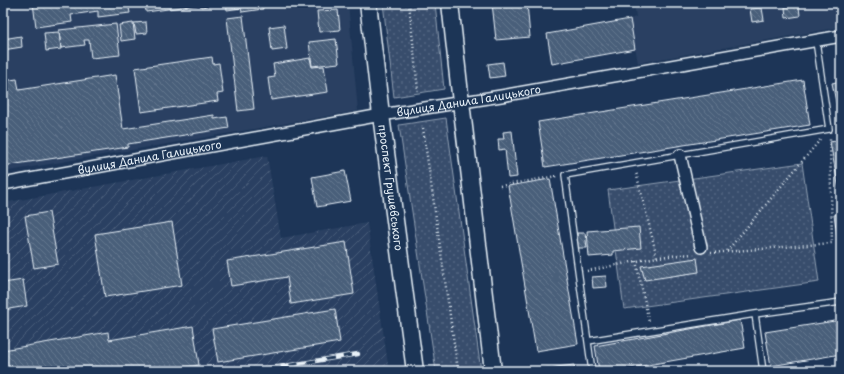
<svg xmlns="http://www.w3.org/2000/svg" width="844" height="374" font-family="'Playpen Sans',sans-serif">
<defs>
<pattern id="industrial-furrows" width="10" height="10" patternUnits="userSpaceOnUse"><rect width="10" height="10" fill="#2a4162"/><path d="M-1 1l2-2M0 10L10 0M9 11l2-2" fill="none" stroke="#495d79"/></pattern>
<pattern id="park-dots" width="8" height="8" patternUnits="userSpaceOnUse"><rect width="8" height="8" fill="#374d6c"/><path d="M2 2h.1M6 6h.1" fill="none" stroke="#546782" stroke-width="1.8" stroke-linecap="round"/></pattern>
<pattern id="building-back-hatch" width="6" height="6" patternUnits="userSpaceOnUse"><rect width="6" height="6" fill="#495e7a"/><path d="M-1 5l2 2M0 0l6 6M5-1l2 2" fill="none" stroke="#63768e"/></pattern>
</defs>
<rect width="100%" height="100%" fill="#1d3557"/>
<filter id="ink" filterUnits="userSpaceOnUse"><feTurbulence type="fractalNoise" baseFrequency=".025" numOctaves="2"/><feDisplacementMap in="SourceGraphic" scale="8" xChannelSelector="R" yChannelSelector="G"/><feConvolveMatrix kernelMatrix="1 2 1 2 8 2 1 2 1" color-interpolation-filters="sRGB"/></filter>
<g filter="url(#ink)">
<!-- built -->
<path fill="#2a4162" d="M3 3H348L358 111 3 172Z
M634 3H841V27L638 63 630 19 636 17Z"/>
<!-- industrial -->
<path fill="url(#industrial-furrows)" d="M267 156 281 238 367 223 389 371H3V203Z"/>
<!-- park -->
<path fill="url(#park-dots)" stroke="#909fb2" d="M383 3H435L444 89 394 97Z
M446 118 481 371H436L399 125Z
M802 163 819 282 624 309 608 190Z"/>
<!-- building -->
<path fill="url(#building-back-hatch)" stroke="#e8f1f8" d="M33 3H128L130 13 98 17V11L71 15 72 22 36 27Z
M145 3H197V5L146 12Z
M200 3H262L263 9 242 12 241 8 227 10 226 3 201 7Z
M492 3H527L530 37 496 40Z
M799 6 800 16 786 18 785 7Z
M762 8 764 20 752 22 750 9Z
M338 10 340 30 319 32 317 11Z
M243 16 254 109 238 111 227 18Z
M630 19 635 49 552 64 547 34Z
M146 22 147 33 136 34 134 23Z
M133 23 135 39 121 41 119 25Z
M116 24 120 55 91 58 89 40H84L85 45 61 48 59 30Z
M284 25 287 49 272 51 269 27Z
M59 32 61 49 46 51 44 33Z
M21 36 22 47 3 50V39Z
M336 39 339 63 312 66 309 42Z
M212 57 213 64 219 63 223 93 217 94 218 101 141 112 135 68Z
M310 58 312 67 324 66 328 92 271 100 268 78 275 77 273 64Z
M503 62 505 76 490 78 488 64Z
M115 75 123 129 214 115V119L227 117 229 128 128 144V147L3 166V81L17 79 19 90Z
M803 80 810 125 545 167 538 122Z
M841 81V125L832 83Z
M512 131 517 177 508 178 505 149 499 150 498 139H504L503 132Z
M841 140V200L830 142Z
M345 171 351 201 317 207 312 177Z
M550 179 578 344 536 351 508 186Z
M49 212 58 264 34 268 25 216Z
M841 214V233L837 234 834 215Z
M172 222 182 285 105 297 95 234Z
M639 227 641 248 613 251V255L589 257 587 231Z
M577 233H585L587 248H578Z
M346 242 354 294 291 304 287 277 231 286 227 261Z
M697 258 699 272 645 280 641 266Z
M606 276 607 287 593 288 592 277Z
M23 280 27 306 3 310V283Z
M335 309 340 342 218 362 212 329Z
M740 320 745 348 613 371H599L595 346Z
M841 320V354L771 366 765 332Z
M193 326 199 365 165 371H3V350L108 332 109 340Z
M574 365 575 371H530V370Z"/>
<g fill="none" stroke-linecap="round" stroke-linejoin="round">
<!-- service casing -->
<g stroke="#e8f1f8" stroke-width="8">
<path id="service" d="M755 314 841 302
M588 341 755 314 763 371
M592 371 565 175 829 129 816 41"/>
</g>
<!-- minor casing -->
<g stroke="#e8f1f8" stroke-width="14">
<g id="minor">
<path d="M680 155 701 247"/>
<path id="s1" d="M3 184 381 115 501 96 841 36"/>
</g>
</g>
<!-- secondary casing -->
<g stroke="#e8f1f8" stroke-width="19">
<g id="secondary">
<path id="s2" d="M368 3 381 115 415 371"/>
<path d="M450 3 459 85 493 371"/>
</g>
</g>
<!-- path -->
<path stroke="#e8f1f8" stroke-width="2.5" stroke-dasharray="1 3" stroke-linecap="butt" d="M409 3 418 91
M423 128 458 371
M500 186 557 176
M727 251 820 140
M711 253 832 243 830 139
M657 257 692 254
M636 261 649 322
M587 271 657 257 636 172"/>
<!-- service -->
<use href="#service" stroke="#1d3557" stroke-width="5.5"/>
<!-- minor -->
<use href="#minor" stroke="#1d3557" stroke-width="11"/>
<!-- secondary -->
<use href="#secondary" stroke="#1d3557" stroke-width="16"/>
<!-- rail casing -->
<g stroke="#e8f1f8" stroke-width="4.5">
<path id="rail" d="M254 371 358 354"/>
</g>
<!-- rail -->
<use href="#rail" stroke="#1d3557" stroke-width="3" stroke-dasharray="9" stroke-linecap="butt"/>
</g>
</g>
<g text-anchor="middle" stroke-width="3" stroke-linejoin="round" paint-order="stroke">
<!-- street labels -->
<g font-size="11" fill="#e8f1f8" stroke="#1d3557">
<text dy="4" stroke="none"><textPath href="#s1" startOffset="473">вулиця Данила Галицького</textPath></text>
<text dy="4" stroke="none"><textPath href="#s1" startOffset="149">вулиця Данила Галицького</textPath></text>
<text dy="4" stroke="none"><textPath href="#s2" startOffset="186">проспект Грушевського</textPath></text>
</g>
</g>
<!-- margin -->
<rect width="844" height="374" fill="none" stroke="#1d3557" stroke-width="16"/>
<rect x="8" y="8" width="828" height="358" fill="none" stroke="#e8f1f8" stroke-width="1.5" filter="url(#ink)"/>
</svg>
